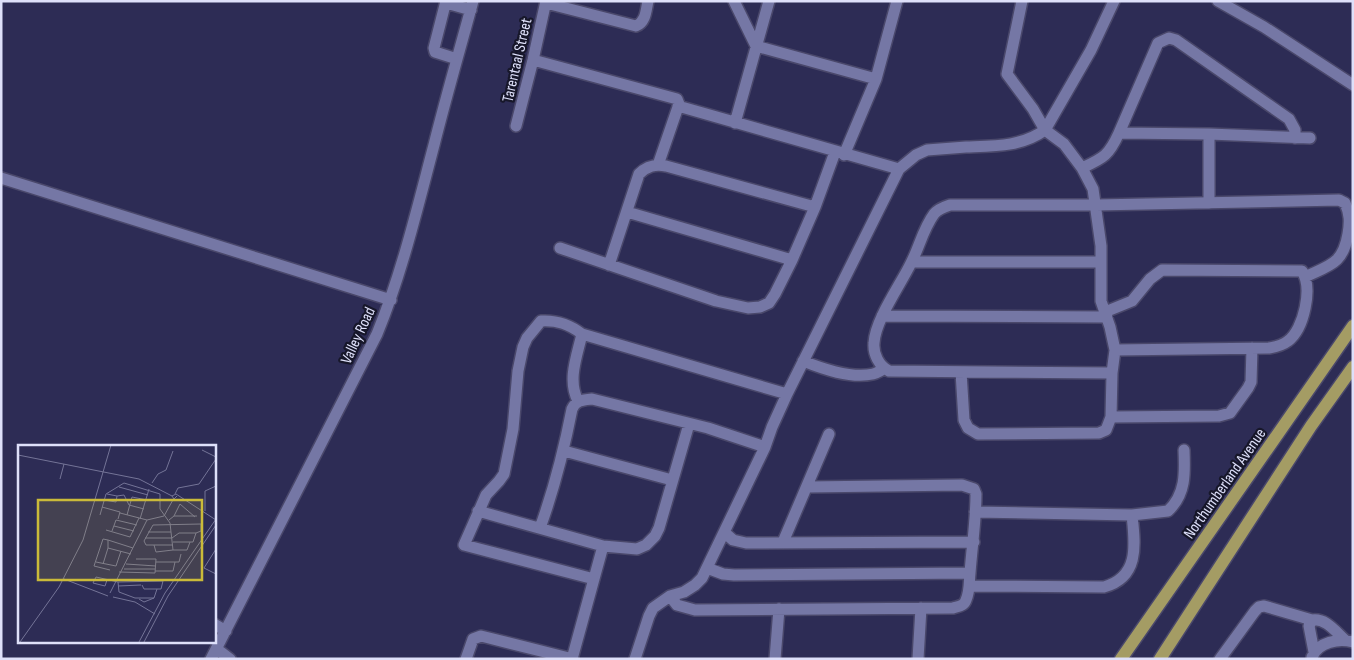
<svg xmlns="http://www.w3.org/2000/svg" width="1354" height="660" font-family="'Sofia Sans Condensed',sans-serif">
<rect width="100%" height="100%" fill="#2d2c55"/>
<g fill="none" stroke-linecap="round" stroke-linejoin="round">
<!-- minor casing -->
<g stroke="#4a486b" stroke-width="14">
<path id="minor" d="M446 1 434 48 435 52 457 59
M734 1 756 46 876 79
M1218 1 1264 27 1353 85
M446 3 471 10
M546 3 636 26C646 22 646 10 648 1
M533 60 677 99 679 104 658 165
M678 106 899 169
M735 123 769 1
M516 126 533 60 546 1
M1119 133 1158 43 1169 38 1176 40 1289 119 1295 130V138
M1209 134V203
M844 155 876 79 897 1
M1082 168C1104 158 1109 155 1119 133L1209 134 1310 138
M1 178 391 300
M627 212 792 260
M560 248 716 301 748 308 760 307 769 303 775 294 792 260 815 207 835 152
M912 262H1101
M609 265 639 174C647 166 655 164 666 166L815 207
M1105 312 1132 301 1150 279 1162 270 1302 271C1313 288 1304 329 1288 341 1283 345 1275 347 1269 348L1115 350
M882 316 1107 317
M582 334 787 394
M803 361C823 369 851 379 873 374 877 373 881 370 884 369
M961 372 964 420 968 428 978 434 1099 433 1106 430 1111 417 1112 373 1115 350 1110 327 1101 301V246L1093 189 1082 168 1064 144 1045 130 1033 109 1007 74 1022 1
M1112 373 889 371C879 366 873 354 874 343 875 320 901 284 911 263 919 248 923 229 934 214 938 209 944 207 950 205H1096L1339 200 1345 203C1350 214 1350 222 1348 234 1343 264 1330 265 1305 277
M578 401C567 380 577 356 582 334 569 324 557 320 541 321L527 338 523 347 518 371 513 429 504 474 499 481 486 495 464 545 594 579
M1111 417 1219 416 1230 413 1248 388 1251 382 1252 348
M564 451 672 480
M478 511 603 546 637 549 646 545 655 536 659 528 689 424
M975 512 1132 515 1168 511C1186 494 1185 473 1184 450
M540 528C554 489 564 450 572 409 576 400 583 400 592 399L708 428 765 447
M725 533 733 540 746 543 974 542
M783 542 829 434
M707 568 723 574 734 575 970 573
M970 586 1104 587C1140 577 1135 544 1132 515
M670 596 677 605 695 610 953 608C959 606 964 606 966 600 970 591 969 582 970 573 972 546 976 520 976 494L974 489 962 485 807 487
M1312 620C1326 618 1335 631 1345 640
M214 624 226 631
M217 649 230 659
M1312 657C1318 642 1339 638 1353 642
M211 659 377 334C402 273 417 209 434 145 446 97 460 49 473 1
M466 659 473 639 481 636 573 659
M572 659 603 546
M635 659 649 616 653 608 670 596 684 592 695 585 702 578 765 447 772 427 787 394 899 169 916 155 927 150C940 149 953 148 966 147 994 146 1021 147 1045 130L1091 50 1114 1
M775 659 779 609
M918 659 921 608
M1220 659 1255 611 1259 607 1264 606 1312 620 1309 626 1314 652"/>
</g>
<!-- major casing -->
<g stroke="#4a486b" stroke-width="15">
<path id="major" d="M1121 659 1353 326
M1160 659 1311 426 1353 367"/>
</g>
<!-- minor -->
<use href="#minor" stroke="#7577a5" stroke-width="11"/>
<!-- major -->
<use href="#major" stroke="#a49c64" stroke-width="12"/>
</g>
<g text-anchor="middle" stroke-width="4.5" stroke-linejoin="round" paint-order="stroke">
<!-- street labels -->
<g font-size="16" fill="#dee0fa" stroke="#17172a">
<text transform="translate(516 60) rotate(-77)" y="6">Tarentaal Street</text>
<text transform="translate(357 335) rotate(-65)" y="6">Valley Road</text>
<text transform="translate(1224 483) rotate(-55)" y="6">Northumberland Avenue</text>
</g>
</g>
<!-- overview -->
<g transform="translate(18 445)">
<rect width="198" height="198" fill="#2d2c55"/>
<path fill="none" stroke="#747497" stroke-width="1" d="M184 5 198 12M0 10 121 34 154 51M42 34 46 19M134 38 140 29 148 25 155 6M101 42 130 50M157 49 160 43 181 39 198 14M99 51 106 50 111 60 126 64M159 51 156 54 154 51 158 49 198 75M86 55 98 57 99 51 89 49M84 62 102 67 100 74M187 66V46L198 41M102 68 129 75M82 70 88 49 106 38 142 49V64L152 78 155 105 138 107 136 100M109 70 114 52 129 55M156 71 162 59 177 72M122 74 131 44M151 75 156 71H179M96 81 116 86M88 85 112 92 121 73M94 86 98 75 119 80M130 87H153M127 93H154M154 93 161 88H178L175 97H155M90 95 115 103M155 100H128L126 96 135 80 183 79V86L178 88M90 103V95L85 94 76 121 92 125M198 104 186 123 198 129M155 105H169L172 97M78 117 98 121 103 106M138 117H161L163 109M85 119 90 103 113 109M108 119 138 121M106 124H137M137 126H155L157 117M101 127 137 128 138 114H118M46 134 90 151M89 135 87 141 75 138 78 132 100 137 145 136 143 144H126L124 140M100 137 101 147 117 153H136L139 144M100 141 123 140M92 148 129 75 146 71 156 53M95 152 117 157 137 169M121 154 126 157 136 153M2 197 41 142 65 95 93 0M121 197 147 148 198 74M126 197 150 151 198 80"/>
<path fill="#caba3a" fill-opacity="0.15" stroke="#caba3a" stroke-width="2.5" d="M20 55H184V135H20Z"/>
<rect width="198" height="198" fill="none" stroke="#dee0fa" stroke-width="2.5"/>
</g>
<!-- border -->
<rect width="1354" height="660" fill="none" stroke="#dee0fa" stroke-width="5"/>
</svg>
